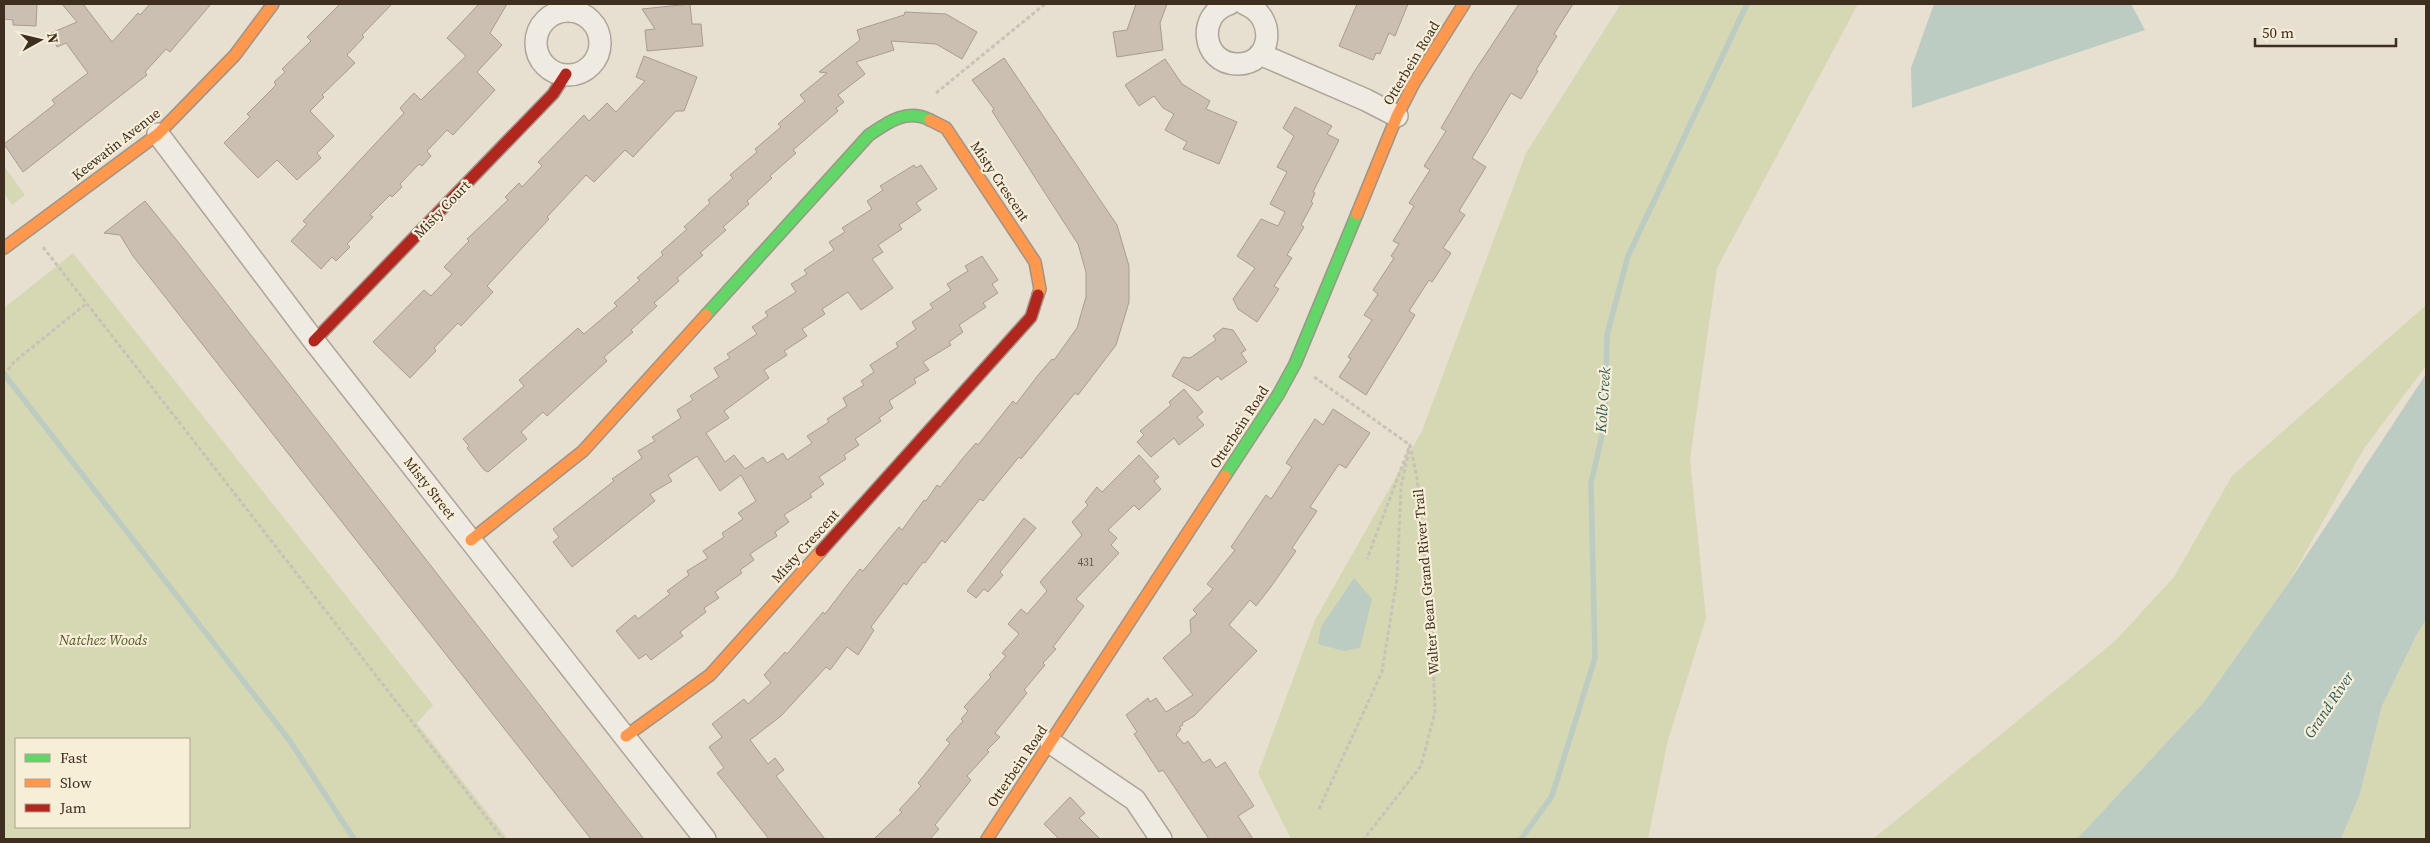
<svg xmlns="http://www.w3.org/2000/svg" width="2430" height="843" font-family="'Source Serif 4',serif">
<rect width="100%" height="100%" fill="#e7e0d1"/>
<!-- green -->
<path fill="#d6d7b3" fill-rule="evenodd" d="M1621 4H1858L1717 268 1690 459 1706 618 1668 740 1648 839H1291L1258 773 1315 620 1422 431 1526 153Z
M4 166 25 195 12 205 4 193Z
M73 253 433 705 417 723 508 839H4V308ZM16 739H189V827H16Z
M2426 305V366L2365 447 2287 585 2204 702 2077 839H1873L2115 641 2174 577 2232 476Z
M2426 620V839H2341L2360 794 2382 706 2417 634Z"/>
<!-- water -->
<path fill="#bcccc2" d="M1934 4H2131L2145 30 1912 108 1911 68Z
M2426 374V620L2417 634 2382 706 2360 794 2341 839H2077L2204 702 2287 585Z
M1354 578 1372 599 1360 648 1344 651 1318 644 1321 627Z"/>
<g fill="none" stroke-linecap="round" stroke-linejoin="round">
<!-- stream -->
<path stroke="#bcccc2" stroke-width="5.5" d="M4 374 290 741 354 839
M1521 839 1552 796 1595 658 1591 483 1605 423 1607 335 1628 256 1747 4"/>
</g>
<!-- building -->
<path fill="#cbbfb2" stroke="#a89c90" d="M4 4H37L36 26 13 25V20L4 19Z
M62 4H83L112 42 138 13 140 15 150 4H211L170 52 166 49 145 72 147 75 23 172 4 144 55 104 52 100 88 73 66 43 57 47 51 33 77 22Z
M340 4H392L362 35 364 37 347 55 355 63 322 95 324 97 310 111 334 136 317 153 321 158 297 180 277 160 258 178 224 143 250 117 247 114 276 85 274 82 285 72 282 69 311 41 307 37Z
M479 4H507L490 33 502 45 477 72 495 90 453 135 447 130 427 151 431 156 422 166 419 164 400 184 402 187 392 197 390 195 370 215 373 217 347 244 350 247 336 261 332 257 321 269 291 241 307 224 303 221 404 113 400 108 414 93 421 100 466 56 447 38Z
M690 4 692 24H701L703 46 647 51 645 30 655 29 642 9Z
M1136 4H1167L1160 23 1163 50 1117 57 1113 32 1127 30Z
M1357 4H1408L1395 36 1389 33 1380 54 1376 53 1373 60 1339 46Z
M1519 4H1573L1554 34 1557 36 1536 70 1538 71 1521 99 1511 93 1472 158 1486 167 1459 211 1465 215 1443 248 1451 253 1432 282 1429 280 1409 311 1415 315 1366 395 1339 377 1351 359 1348 357 1372 320 1364 315 1378 294 1373 290 1394 258 1391 256 1399 244 1393 241 1414 206 1409 203 1430 170 1424 166 1446 131 1441 128 1474 72Z
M905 12 946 14 977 32 962 59 936 44 891 41 894 50 856 62 865 74 838 95 844 102 836 108 838 111 793 150 796 153 770 176 772 178 747 201 749 204 723 227 726 230 700 253 703 255 677 278 679 281 654 303 657 306 631 330 633 332 604 357 607 361 547 416 543 412 521 432 527 439 488 472 484 470 467 448 469 446 463 439 524 386 519 380 578 328 584 334 617 306 614 303 640 280 637 278 663 255 661 252 687 229 684 227 710 203 708 200 733 178 730 175 757 152 755 149 781 127 778 124 805 101 800 95 827 73 819 72 860 40 857 30 904 15Z
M644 56 697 77 684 111H676L633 157 625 150 594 182 586 175 547 217 549 219 487 286 493 292 461 326 458 323 434 348 436 351 410 378 373 342 424 290 431 296 452 274 444 267 469 241 467 239 508 200 505 197 519 183 522 187 542 166 538 162 584 115 589 121 607 103 616 112 645 81 636 77Z
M1004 58 1117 225 1129 266V302L1116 345 1078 395 1075 393 1021 459 1019 457 983 501 980 499 945 543 942 540 925 563 923 562 906 585 904 583 871 627 874 630 858 655 847 647 830 670 826 667 781 716 750 740 768 764 775 758 784 770 776 776 825 839H769L717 773 724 768 709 747 722 737 712 724 744 699 748 704 771 683 764 675 785 652 787 654 823 612 825 614 848 584 860 569 863 571 899 527 902 530 924 500 926 501 937 485 940 487 963 458 976 443 978 445 1013 401 1016 404 1039 374 1052 359 1054 360 1077 328 1086 297V272L1078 244 992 111 994 109 972 80Z
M1165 59 1182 84 1210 101 1206 109 1237 122 1219 164 1183 149 1187 142 1165 130 1174 114 1163 108 1154 96 1139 106 1125 85Z
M1295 107 1332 126 1327 134 1339 140 1313 192 1315 193 1311 202 1313 203 1301 225 1304 227 1287 255 1292 258 1274 286 1279 289 1257 322 1238 309 1233 299 1255 268 1237 256 1261 219 1278 226 1285 212 1270 204 1287 172 1277 167 1294 136 1283 128Z
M914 165 916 168 921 165 937 189 916 203 921 210 899 225 902 229 878 245 883 252 872 259 893 288 861 310 848 292 822 309 825 314 802 329 807 336 784 351 787 355 764 370 769 378 724 411 729 418 706 433 725 462 734 455 745 469 763 457 767 463 783 453 787 460 812 443 807 436 829 422 827 419 847 406 843 398 864 385 861 381 874 372 870 365 898 347 896 343 916 329 912 322 933 308 930 304 951 290 947 284 968 271 965 266 982 256 998 280 992 284 998 293 983 303 986 307 959 325 963 332 949 342 951 345 923 362 929 370 914 379 916 383 889 401 893 408 879 418 881 421 855 439 859 445 844 455 846 459 819 477 824 484 810 494 812 497 784 515 789 522 775 532 777 536 750 554 754 560 740 570 742 573 715 592 719 598 704 608 706 612 680 632 683 636 651 660 646 654 639 659 616 631 635 615 638 619 670 594 667 591 689 575 687 571 708 558 703 551 724 537 722 533 743 519 738 513 756 501 741 475 720 491 697 456 668 475 672 481 650 494 655 501 572 567 553 542 559 537 553 529 614 481 612 479 642 458 638 451 655 441 652 437 681 418 677 410 693 400 690 396 719 377 714 368 730 358 727 354 757 334 752 327 768 316 765 312 796 292 791 284 807 274 804 270 834 250 829 242 845 232 842 228 872 209 867 201 883 190 880 186Z
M145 201 183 248 644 839H591L133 256 120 235 104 233Z
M1223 328 1233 330 1246 350 1241 353 1247 362 1221 380 1218 376 1198 391 1172 376 1183 357 1190 358 1216 340 1213 336Z
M1184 389 1203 412 1197 417 1204 425 1179 445 1174 438 1151 457 1137 442 1144 435 1140 431 1171 405 1169 402Z
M1333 409 1370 433 1346 468 1339 464 1310 507 1317 511 1292 548 1296 551 1270 588 1256 606 1250 600 1229 625 1257 651 1194 716 1182 723 1183 725 1179 727 1181 729 1176 735 1184 744 1188 741 1203 763 1210 759 1216 768 1225 762 1254 806 1238 816 1253 839H1209L1163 770 1159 772 1134 734 1137 732 1126 715 1148 698 1150 702 1156 698 1166 712 1193 695 1163 658 1191 633 1190 620 1197 614 1193 610 1213 589 1207 584 1235 550 1231 547 1266 495 1271 499 1292 467 1286 463 1315 419 1323 425Z
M1139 455 1159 477 1154 481 1161 489 1139 510 1134 505 1108 530 1117 538 1111 545 1119 553 1076 599 1084 606 1053 647 1056 649 1043 663 1045 665 1024 690 1027 693 995 733 1000 737 987 750 989 752 967 776 971 780 935 825 939 829 930 839H874L902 812 899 810 921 786 918 783 950 743 946 740 963 721 961 719 968 711 964 707 991 677 989 675 1006 656 1002 653 1019 634 1008 624 1021 609 1027 614 1047 591 1040 582 1082 535 1072 522 1088 505 1085 502 1097 487 1102 492Z
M1024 518 1036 528 1000 572 1003 575 988 592 984 589 976 598 967 591Z
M1070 797 1085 813 1079 818 1100 839H1059L1044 824Z"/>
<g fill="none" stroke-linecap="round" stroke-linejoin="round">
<!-- street casing -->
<g stroke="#ada599" stroke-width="24">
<path id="street" d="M1229 4C1197 14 1201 63 1237 64 1272 65 1278 17 1245 4
M536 43a32 32 0 1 1 64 0a32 32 0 1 1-64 0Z
M1260 54 1366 100 1397 116
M158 134 314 341 705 839
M1051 743 1135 800 1161 839"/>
</g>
<!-- fast casing -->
<g stroke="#9c958a" stroke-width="14">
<path id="fast" d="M706 315 869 135C888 122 907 108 930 120
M1225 476 1278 395 1295 364 1357 214"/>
</g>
<!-- slow casing -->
<g stroke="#9c958a" stroke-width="14">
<path id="slow" d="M930 120 946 128 1035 262 1040 289 1038 295
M1357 214 1397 116 1414 83 1464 4
M4 248 158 134 235 55 273 4
M471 540 583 451 706 315
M626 736 710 675 821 551
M987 839 1225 476"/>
</g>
<!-- jam casing -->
<g stroke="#9c958a" stroke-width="14">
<path id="jam" d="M314 341 553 94 566 74
M821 551 1031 317 1038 295"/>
</g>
<!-- path -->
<path stroke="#c8c2b9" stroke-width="3" stroke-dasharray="4 2.5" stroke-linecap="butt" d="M936 93 1045 4
M43 247 503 839
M4 375 14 362 87 303
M1314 377 1410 445 1417 478 1432 633 1435 712 1421 766 1364 839
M1319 809 1382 672 1397 578 1401 487 1410 445 1367 559"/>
<!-- street -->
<use href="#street" stroke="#efebe3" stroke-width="21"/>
<!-- fast -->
<use href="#fast" stroke="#63d668" stroke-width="11"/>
<!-- slow -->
<use href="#slow" stroke="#ff974d" stroke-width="11"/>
<!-- jam -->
<use href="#jam" stroke="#b3261e" stroke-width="11"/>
</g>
<g text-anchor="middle" stroke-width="4.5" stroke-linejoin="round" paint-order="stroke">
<!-- number labels -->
<g font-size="11" fill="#605244">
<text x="1086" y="566">431</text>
</g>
<!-- street labels -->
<g font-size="14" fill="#3d2e20" stroke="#f7eed8">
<text transform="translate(1411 63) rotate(-59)" y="5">Otterbein Road</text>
<text transform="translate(116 144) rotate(-38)" y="5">Keewatin Avenue</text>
<text transform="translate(1000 181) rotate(56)" y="5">Misty Crescent</text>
<text transform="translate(442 209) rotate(-46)" y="5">Misty Court</text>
<text transform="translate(1239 427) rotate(-57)" y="5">Otterbein Road</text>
<text transform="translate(430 488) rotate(52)" y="5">Misty Street</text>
<text transform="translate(805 546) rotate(-48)" y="5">Misty Crescent</text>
<text transform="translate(1426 582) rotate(-95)" y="5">Walter Bean Grand River Trail</text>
<text transform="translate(1017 766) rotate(-56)" y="5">Otterbein Road</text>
</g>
<!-- park labels -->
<g font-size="14" font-style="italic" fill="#4d5a26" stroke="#f7eed8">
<text x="103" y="645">Natchez Woods</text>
</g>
<!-- water labels -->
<g font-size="15" font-style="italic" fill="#2f5d5a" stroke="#f7eed8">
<text transform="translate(1603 400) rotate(-86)" y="5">Kolb Creek</text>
<text transform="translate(2329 705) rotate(-56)" y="5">Grand River</text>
</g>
</g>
<!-- border -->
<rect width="2430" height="843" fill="none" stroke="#3d2e20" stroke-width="10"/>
<!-- legend -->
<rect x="15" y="738" width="175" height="90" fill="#f7eed8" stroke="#ada18e"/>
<rect x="25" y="754" width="25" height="8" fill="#63d668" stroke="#ada18e"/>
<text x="60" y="763" font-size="15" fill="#3d2e20">Fast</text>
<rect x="25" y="779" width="25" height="8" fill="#ff974d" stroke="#ada18e"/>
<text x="60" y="788" font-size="15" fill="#3d2e20">Slow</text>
<rect x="25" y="804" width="25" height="8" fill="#b3261e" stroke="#ada18e"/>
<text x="60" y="813" font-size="15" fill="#3d2e20">Jam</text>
<!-- north arrow -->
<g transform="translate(40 40) rotate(82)" stroke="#f7eed8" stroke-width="4" paint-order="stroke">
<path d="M0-4L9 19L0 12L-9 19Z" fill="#3d2e20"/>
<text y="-8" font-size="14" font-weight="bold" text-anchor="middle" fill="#3d2e20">N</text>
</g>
<!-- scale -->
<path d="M2255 38v8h141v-8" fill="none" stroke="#3d2e20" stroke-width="2.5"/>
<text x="2262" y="38" font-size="15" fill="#3d2e20" stroke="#f7eed8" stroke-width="4" paint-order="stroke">50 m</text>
</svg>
